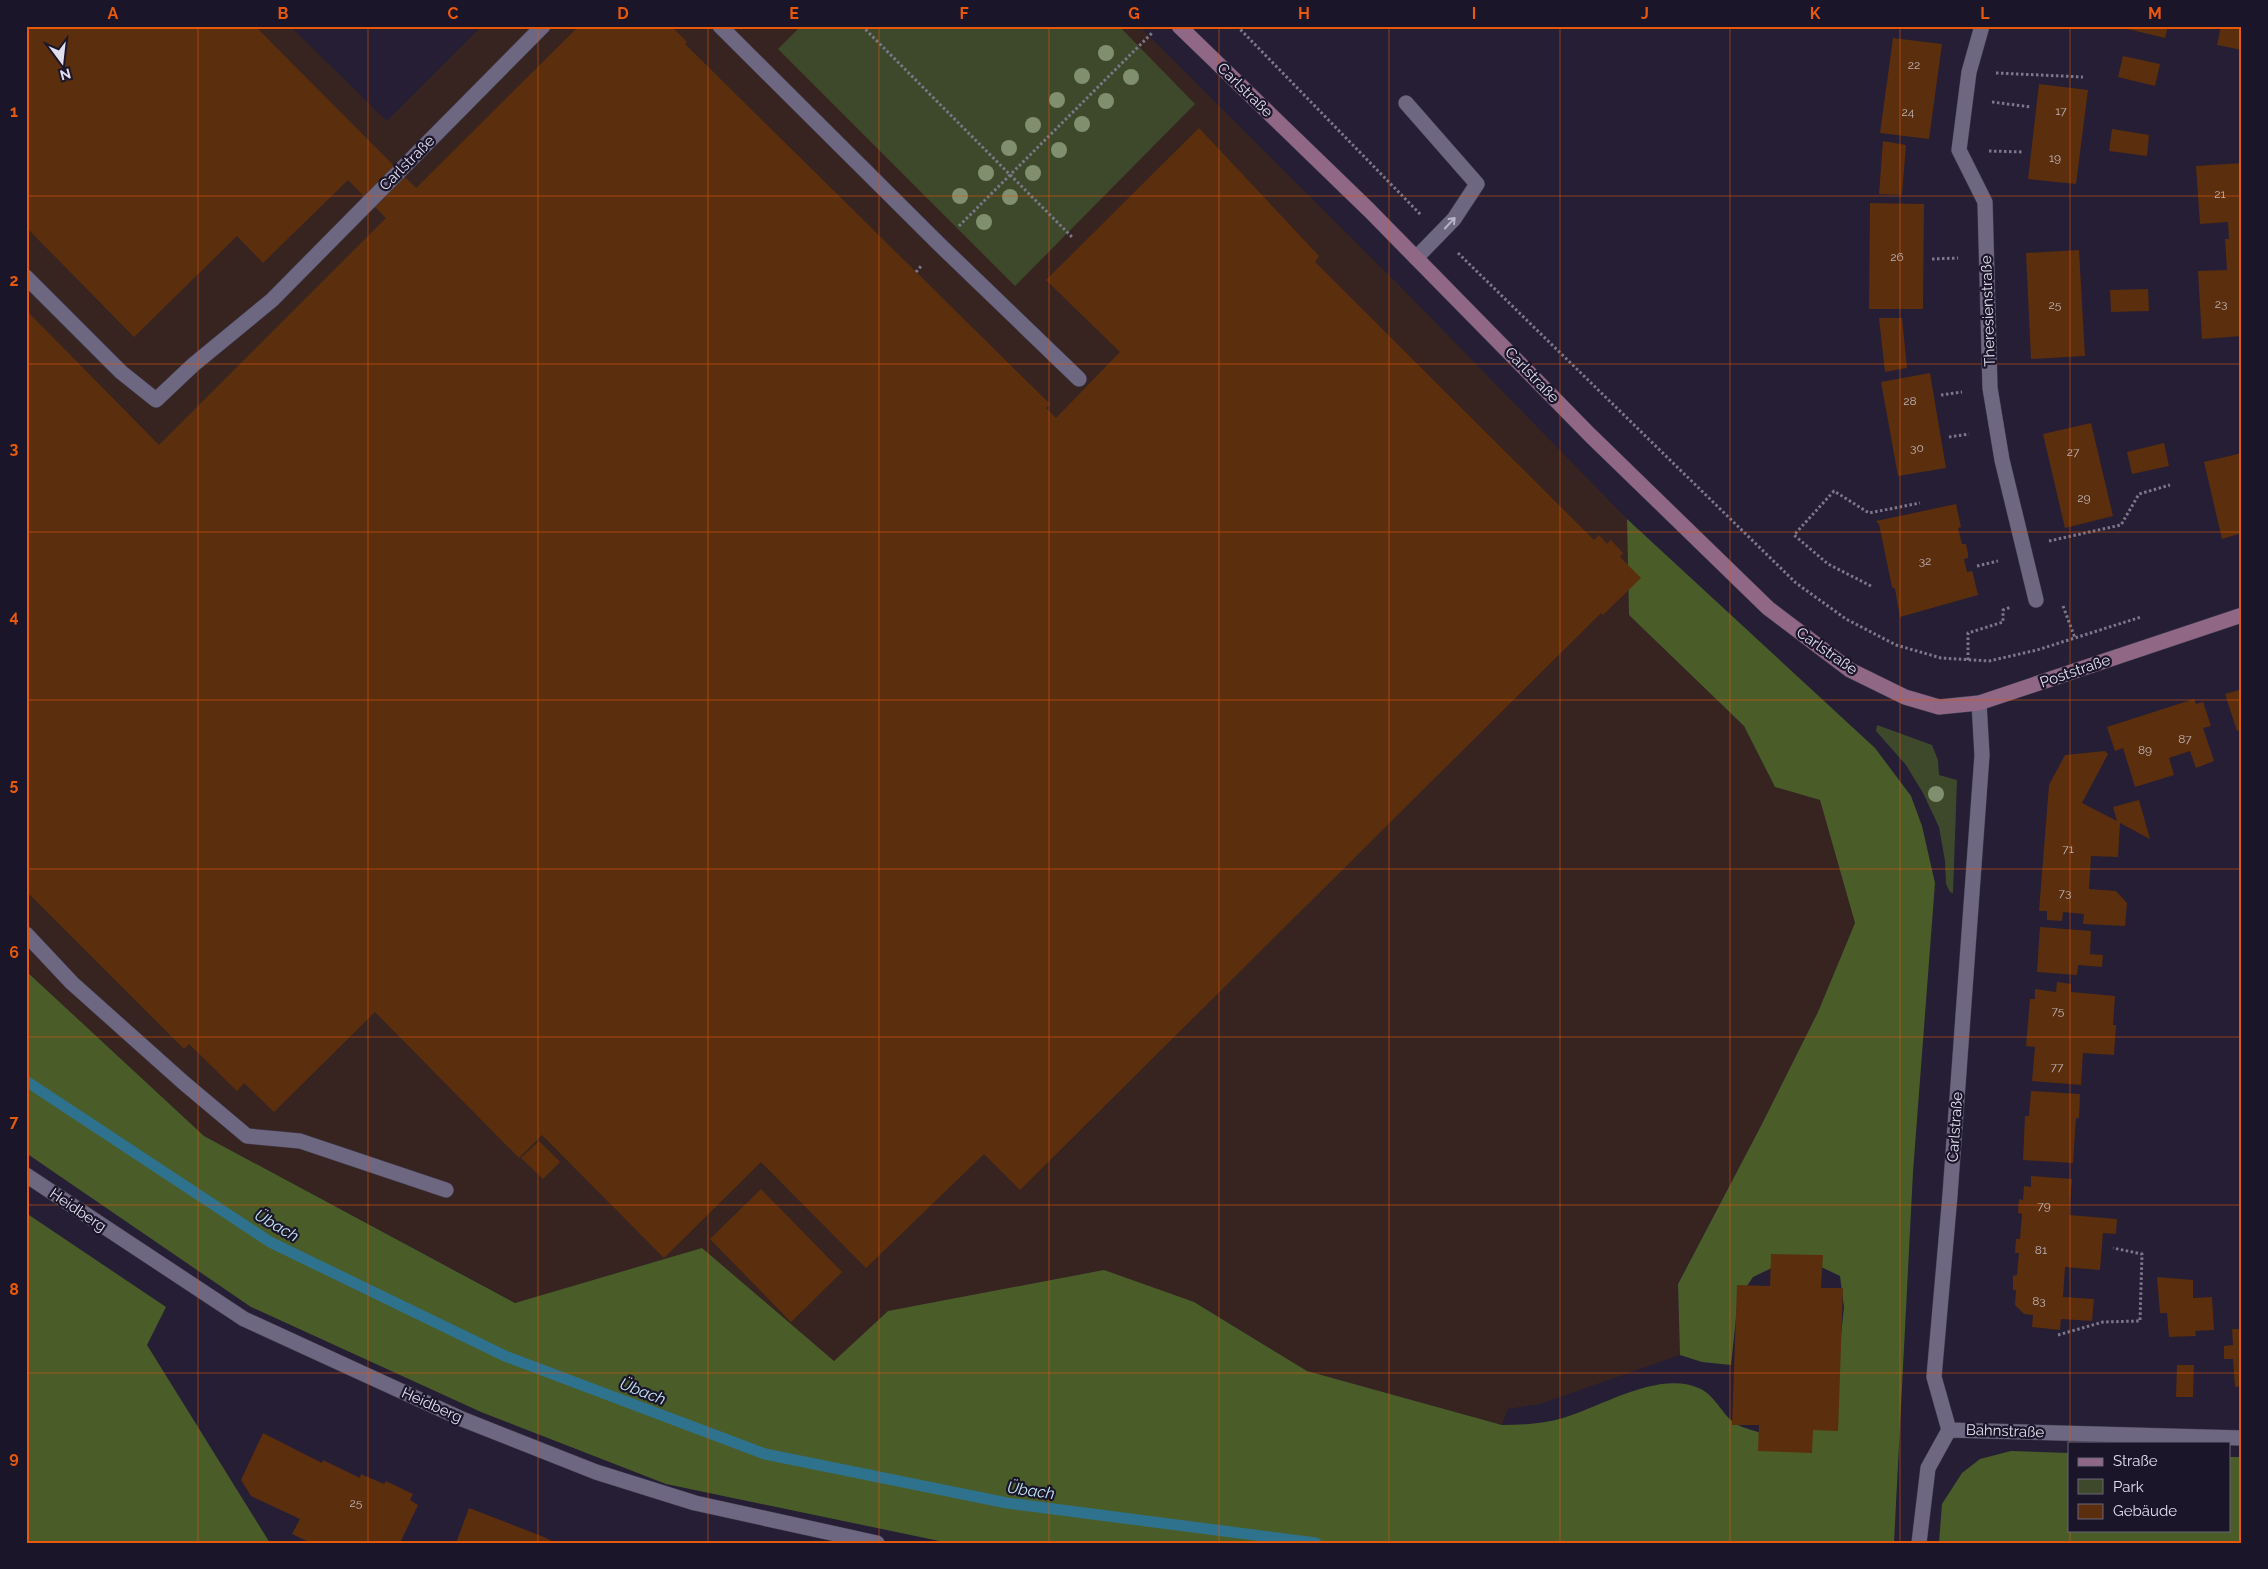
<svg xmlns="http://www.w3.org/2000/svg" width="2268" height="1569" font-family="Raleway,sans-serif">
<rect width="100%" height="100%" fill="#251e34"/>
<!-- industrial -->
<path fill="#372421" d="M26 26H290L387 121 482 26H1139L1403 289 1627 519 1629 615 1744 726 1775 787 1820 800 1855 923 1818 1012 1762 1124 1678 1283 1680 1355 1540 1404 1508 1409 1502 1425 1307 1371 1194 1302 888 1311 834 1361 702 1248 516 1303 204 1136 26 971Z"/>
<!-- green -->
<path fill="#3e492c" d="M801 26H1119L1195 104 1015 286 778 49Z
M1877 725 1932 745 1938 760 1939 775 1957 780 1953 893 1950 892 1946 884 1945 861 1939 827 1923 793 1906 765 1876 731Z"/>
<!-- forest -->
<path fill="#4a5d29" d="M1627 519 1875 748 1911 796 1922 826 1935 883 1913 1172 1894 1543H949L666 1484 481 1412 251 1307 26 1153V971L204 1136 515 1303 702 1248 834 1361 888 1311 1104 1270 1194 1302 1307 1371 1502 1425C1522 1425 1543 1424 1563 1418 1603 1406 1660 1369 1701 1389 1716 1397 1724 1417 1736 1424 1745 1429 1756 1431 1765 1434L1839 1354 1844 1307 1840 1276 1813 1263H1782L1753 1277 1738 1299 1731 1365 1702 1362 1680 1355 1678 1284 1762 1124 1818 1012 1855 923 1820 800 1775 787 1744 726 1629 615Z
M26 1213 166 1307 147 1345 270 1543H26Z
M2011 1451 2069 1453V1530H2229V1457H2242V1543H1939L1942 1504 1962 1473 1980 1459Z"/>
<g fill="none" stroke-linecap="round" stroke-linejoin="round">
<!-- stream -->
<path stroke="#2f728d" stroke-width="11" d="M26 1081 270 1242 505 1356 765 1454 1007 1503 1316 1543"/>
</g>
<!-- building -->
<path fill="#5b2e0e" d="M26 26H255L416 188 579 26H671L687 42 685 44 1050 404 1046 408 1056 418 1120 352 1046 280 1199 128 1319 256 1315 262 1594 540 1599 535 1607 544 1611 540 1623 553 1620 557 1641 578 1603 615 1601 613 1020 1190 984 1154 866 1268 761 1162 664 1258 542 1135 519 1158 375 1012 274 1112 244 1083 237 1091 189 1044 184 1049 26 891V310L159 445 386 218 348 180 263 263 237 236 134 337 26 227Z
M2115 26H2168L2165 38Z
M2221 26H2242V50L2217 45Z
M1893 38 1942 44 1929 139 1880 133Z
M2123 56 2160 64 2155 86 2118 77Z
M2039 84 2088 90 2076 184 2028 179Z
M2112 129 2149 135 2147 156 2109 151Z
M1883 141 1906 145 1902 195 1879 194Z
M2242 163V336L2202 339 2198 271 2227 270 2225 239H2229L2228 222 2200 224 2196 166Z
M1870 203 1924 204 1923 309H1869Z
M2079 250 2085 356 2031 359 2026 253Z
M2148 289 2149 311 2111 312 2110 290Z
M1879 318H1902L1907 368 1885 372Z
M1930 373 1946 468 1898 476 1881 382Z
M2091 423 2113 516 2065 528 2043 434Z
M2164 443 2169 466 2132 474 2127 452Z
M2242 453V533L2222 539 2204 462Z
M1956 504 1961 527 1958 528 1962 544H1966L1968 553V558L1964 559 1967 572 1972 571 1973 574 1978 595 1900 617 1895 589 1892 587 1879 524 1876 521Z
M2242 689V729L2237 731 2225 694Z
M2194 699 2196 704 2203 702 2211 726 2203 728 2214 761 2196 768 2190 751 2169 758 2174 775 2135 787 2123 748 2115 751 2107 727Z
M2105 751 2108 754 2082 803 2117 821 2113 807 2139 800 2150 839 2120 823 2118 857 2091 856 2089 889 2116 891 2127 903 2125 926 2083 924 2084 914 2063 912 2062 921 2047 920V911H2039L2049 785 2065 755Z
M2040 927 2091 931 2090 954 2103 955 2102 967 2078 965 2077 975 2037 972Z
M2057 982 2071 984V992L2115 996 2113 1025H2116L2114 1055 2083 1053 2081 1085 2032 1081 2035 1047 2026 1046 2030 999H2035V989L2056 992Z
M2031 1091 2080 1094 2079 1118H2076L2073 1163 2023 1160 2025 1116H2029Z
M539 1141 560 1162 543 1179 521 1158Z
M2031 1176 2072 1179 2069 1215 2117 1219 2116 1234 2103 1233 2100 1270 2065 1267 2063 1297 2094 1299 2092 1321 2061 1319 2060 1330 2032 1327 2033 1315 2024 1314 2015 1305 2016 1290H2013V1276L2017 1275 2019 1253H2015L2016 1239H2020L2022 1214 2018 1213 2019 1199 2023 1200 2024 1186 2031 1187Z
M761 1189 842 1272 791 1322 710 1239Z
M1771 1254 1823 1255 1821 1288H1843L1838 1431 1813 1430 1812 1453 1758 1451 1759 1425H1732L1737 1285 1770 1286Z
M2157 1277 2193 1280V1298L2212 1297 2214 1330 2195 1331 2196 1336 2169 1337 2167 1313H2160Z
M2232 1329H2242V1386L2235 1387 2233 1359H2224V1346L2233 1345Z
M2177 1365H2194L2193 1397H2176Z
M263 1433 322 1463 323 1460 360 1478 361 1474 384 1484 386 1481 413 1494 410 1500 418 1505 400 1543H311L292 1534 300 1519 251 1496 241 1480Z
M469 1508 544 1537 556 1543H456Z"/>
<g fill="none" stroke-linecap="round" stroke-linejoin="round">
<!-- lane casing -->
<g stroke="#413b4d" stroke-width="16">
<path id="lane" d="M720 26 940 245 1079 379
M1406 103 1477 184 1454 219 1416 258
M26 277 121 372 156 400 193 365 272 300 543 26
M26 934 72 983 184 1083 247 1136 300 1141 446 1190"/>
</g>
<!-- street casing -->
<g stroke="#413b4d" stroke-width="16">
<path id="street" d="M1982 26 1969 72 1959 150 1985 202 1990 388 2002 460 2036 600
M26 1175 244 1319 462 1419 596 1472 695 1503 877 1543
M1949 1430 2242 1438
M1919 1543 1928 1468 1949 1430 1934 1377 1950 1195 1982 755 1979 703"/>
</g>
<!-- secondary casing -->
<g stroke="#413b4d" stroke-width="16">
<path id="secondary" d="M1179 26 1369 210 1590 435 1768 608 1850 670 1905 697 1939 707 1979 703 2242 615"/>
</g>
<!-- path -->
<path stroke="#7c7789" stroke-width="3" stroke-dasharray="2.5 2.5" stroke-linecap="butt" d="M862 26 1072 237
M1237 26 1421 215
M1996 73 2083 77
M1992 102 2031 107
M1989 151 2024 152
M959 226 1153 32
M1458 253 1796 583 1846 619 1896 645 1941 658 1989 661 2037 650 2141 617
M1932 259 1958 258
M916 272 922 265
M1941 395 1962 392
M1949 437 1969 434
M2049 541 2121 525 2139 494 2170 485
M1977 566 1998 561
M1871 586 1828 564 1794 535 1834 491 1869 513 1920 503
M2063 606 2075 638
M1968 660V633L2003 622V610L2011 607
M2058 1335 2103 1322 2140 1321 2142 1254 2113 1248"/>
<!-- lane -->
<use href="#lane" stroke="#6e6781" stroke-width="15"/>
<!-- street -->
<use href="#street" stroke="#6e6781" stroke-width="15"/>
<!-- secondary -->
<use href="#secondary" stroke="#906886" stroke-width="15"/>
</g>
<!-- trees -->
<g fill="#808f6d">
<circle cx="1106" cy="53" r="8"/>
<circle cx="1082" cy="76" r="8"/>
<circle cx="1131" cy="77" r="8"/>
<circle cx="1057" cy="100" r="8"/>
<circle cx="1106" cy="101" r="8"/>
<circle cx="1082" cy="124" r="8"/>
<circle cx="1033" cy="125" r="8"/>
<circle cx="1009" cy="148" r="8"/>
<circle cx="1059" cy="150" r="8"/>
<circle cx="986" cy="173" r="8"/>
<circle cx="1033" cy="173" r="8"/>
<circle cx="960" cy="196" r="8"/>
<circle cx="1010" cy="197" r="8"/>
<circle cx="984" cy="222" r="8"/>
<circle cx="1936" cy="794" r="8"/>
</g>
<!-- one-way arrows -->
<defs><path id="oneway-shaft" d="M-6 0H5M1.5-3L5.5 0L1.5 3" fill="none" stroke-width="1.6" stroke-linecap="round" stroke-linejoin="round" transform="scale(1.25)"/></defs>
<use stroke="#b9b4c7" href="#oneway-shaft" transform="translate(1450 223) rotate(-47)"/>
<!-- grid -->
<path fill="none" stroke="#e8590c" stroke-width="1" stroke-opacity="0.55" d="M198 26V1543M368 26V1543M538 26V1543M708 26V1543M879 26V1543M1049 26V1543M1219 26V1543M1389 26V1543M1560 26V1543M1730 26V1543M1900 26V1543M2070 26V1443M26 196H2242M26 364H2242M26 532H2242M26 700H2242M26 869H2242M26 1037H2242M26 1205H2242M26 1373H2242M2070 1530V1543"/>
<g text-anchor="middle" stroke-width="4.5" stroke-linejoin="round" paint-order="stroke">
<!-- number labels -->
<g font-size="12" fill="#c0b2b5">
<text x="1914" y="69">22</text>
<text x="2061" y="115">17</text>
<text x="1908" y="116">24</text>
<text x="2055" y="162">19</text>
<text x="2220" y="198">21</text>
<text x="1897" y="261">26</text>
<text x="2221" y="308">23</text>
<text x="2055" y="309">25</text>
<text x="1910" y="405">28</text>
<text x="1917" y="452">30</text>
<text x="2073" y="456">27</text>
<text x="2084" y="502">29</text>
<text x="1925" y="565">32</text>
<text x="2185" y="743">87</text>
<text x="2145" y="754">89</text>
<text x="2068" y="853">71</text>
<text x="2065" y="897">73</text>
<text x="2058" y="1015">75</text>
<text x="2057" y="1071">77</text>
<text x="2044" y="1210">79</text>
<text x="2041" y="1254">81</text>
<text x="2039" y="1305">83</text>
<text x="356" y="1507">25</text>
</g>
<!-- street labels -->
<g font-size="15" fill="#e1deed" stroke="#1b152a">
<text transform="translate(1245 90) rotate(44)" y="5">Carlstraße</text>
<text transform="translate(407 163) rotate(-45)" y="5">Carlstraße</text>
<text transform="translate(1988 311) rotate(-92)" y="5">Theresienstraße</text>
<text transform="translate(1532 375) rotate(46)" y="5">Carlstraße</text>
<text transform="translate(1827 651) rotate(35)" y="5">Carlstraße</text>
<text transform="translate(2075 671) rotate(-19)" y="5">Poststraße</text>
<text transform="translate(1955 1127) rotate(-86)" y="5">Carlstraße</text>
<text transform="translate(78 1210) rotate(34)" y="5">Heidberg</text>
<text transform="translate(432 1405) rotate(24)" y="5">Heidberg</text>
<text transform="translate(2005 1431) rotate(2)" y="5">Bahnstraße</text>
</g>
<!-- water labels -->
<g font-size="16" font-style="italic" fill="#c1e5f5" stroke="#1b152a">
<text transform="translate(277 1225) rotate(30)" y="6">Übach</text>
<text transform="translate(643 1391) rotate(21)" y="6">Übach</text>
<text transform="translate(1031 1490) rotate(8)" y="6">Übach</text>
</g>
</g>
<!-- border -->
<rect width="2268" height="1569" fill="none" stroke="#1b152a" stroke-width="55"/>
<!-- legend -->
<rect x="2068" y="1442" width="162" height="90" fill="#1b152a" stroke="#6a6578"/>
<rect x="2078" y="1458" width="25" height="8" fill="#906886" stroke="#6a6578"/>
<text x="2113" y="1466" font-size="15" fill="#e1deed">Straße</text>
<rect x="2078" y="1479" width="25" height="15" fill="#3e492c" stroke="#6a6578"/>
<text x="2113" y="1492" font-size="15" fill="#e1deed">Park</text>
<rect x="2078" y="1504" width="25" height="15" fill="#5b2e0e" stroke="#6a6578"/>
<text x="2113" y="1516" font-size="15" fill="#e1deed">Gebäude</text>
<!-- north arrow -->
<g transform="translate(62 62) rotate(165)" stroke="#1b152a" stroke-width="4" paint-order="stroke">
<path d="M0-4L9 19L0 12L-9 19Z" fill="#e1deed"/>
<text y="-8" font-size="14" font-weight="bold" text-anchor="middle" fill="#e1deed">N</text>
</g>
<rect x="28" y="28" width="2212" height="1514" fill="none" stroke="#e8590c" stroke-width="2"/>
<g font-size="16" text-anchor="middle" font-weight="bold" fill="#e8590c">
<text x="113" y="19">A</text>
<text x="283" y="19">B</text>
<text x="453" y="19">C</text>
<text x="623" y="19">D</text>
<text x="794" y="19">E</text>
<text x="964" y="19">F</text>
<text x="1134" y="19">G</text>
<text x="1304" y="19">H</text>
<text x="1474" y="19">I</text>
<text x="1645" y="19">J</text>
<text x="1815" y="19">K</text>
<text x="1985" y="19">L</text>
<text x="2155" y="19">M</text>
<text x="14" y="117">1</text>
<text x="14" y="286">2</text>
<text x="14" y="454">3</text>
<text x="14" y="622">4</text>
<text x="14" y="790">5</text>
<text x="14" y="958">6</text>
<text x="14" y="1127">7</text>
<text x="14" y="1295">8</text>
<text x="14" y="1463">9</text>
</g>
</svg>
